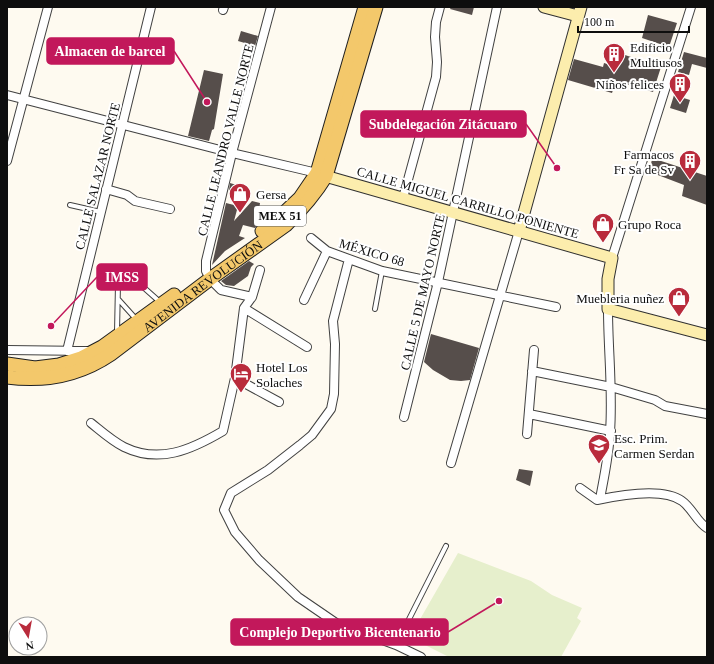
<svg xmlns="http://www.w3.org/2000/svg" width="714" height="664" font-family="Georgia,serif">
<rect width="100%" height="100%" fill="#fefaf0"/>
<!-- pitch -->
<path fill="#e6efcc" d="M458 553 531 581 552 595 582 608 577 618 581 621 561 657H449L425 645 422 641 411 635Z"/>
<!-- building -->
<path fill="#564e4b" d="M451 7H474L472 15 450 9Z
M648 15 677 23 669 47 642 38Z
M241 31 258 36 255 46 238 41Z
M684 52 707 58V68L692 64 689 75 678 72Z
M622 54 661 67 653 92 616 81 612 93 568 80 574 59 603 67 604 63 617 67Z
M204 70 223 74 214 129 212 130 209 141 188 136Z
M674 95 690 100 686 113 670 108Z
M652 158 707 176V205L682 196 684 185 650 172Z
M230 183 243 187 242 194 229 190Z
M252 201 260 203 257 225 255 228 243 225 239 236 245 238 225 251 212 265 226 203 238 206 234 221Z
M249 261 254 264 251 267 248 276 234 286 226 285 221 281Z
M431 334 479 348 470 380 461 381 450 380 433 370 424 362Z
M519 469 533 471 530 486 516 480Z"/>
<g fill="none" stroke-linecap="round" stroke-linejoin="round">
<!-- lane casing -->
<g stroke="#414141" stroke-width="6">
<path id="lane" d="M70 205 101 212
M118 299 136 319
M375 309 382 271
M117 332 118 284C122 278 126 277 133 278L160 302
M396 645 446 546"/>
</g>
<!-- street casing -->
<g stroke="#414141" stroke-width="10">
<path id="street" d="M223 10 224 7
M7 95 232 153 317 173
M7 161 48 7
M106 189 127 195 135 201 170 209
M403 198 436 77 437 62 435 37 436 22 440 7
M311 238 327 251 382 271 556 307
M612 258 691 7
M349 259 333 321 335 344 334 394 331 409 312 435 300 445 268 470 231 493 224 510 235 532 259 560 298 597 336 623 396 645 421 657
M252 297 221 290 210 279 206 271V261L232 153 271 7
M304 300 327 251
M244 308 307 347
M7 350 89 351
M67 351 151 7
M532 371 611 387 655 400 665 406 707 414
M235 378 279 402
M529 414 611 431
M404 417 438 282 497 7
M91 423C101 431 112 441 124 447 159 464 191 450 223 431L235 378 244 308 252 297 260 270
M527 434 534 350
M451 463 519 231
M580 488 597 500C620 495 663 487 682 501 692 508 697 522 707 528
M600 499C604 477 609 455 610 432 613 391 608 350 608 309"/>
</g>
<!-- secondary casing -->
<g stroke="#303030" stroke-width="13">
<path id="secondary" d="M544 7 578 16
M318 174 612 258 608 279V309L707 335
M519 231 581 7"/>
</g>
<!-- primary casing -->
<g stroke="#1f1f1f" stroke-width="15">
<g id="primary">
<path d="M262 231 284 213 300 198 317 173 365 7"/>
<path d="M7 364 35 368 59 365 81 358 102 347 174 295"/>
<path id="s1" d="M7 377C44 382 80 375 111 354L210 279 286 225C301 210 315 194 326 176L376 7"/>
</g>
</g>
<!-- lane -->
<use href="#lane" stroke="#fff" stroke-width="4"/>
<!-- street -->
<use href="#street" stroke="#fff" stroke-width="8"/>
<!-- secondary -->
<use href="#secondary" stroke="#fcedad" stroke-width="11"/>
<!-- primary -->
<use href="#primary" stroke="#f3c86b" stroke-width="13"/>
</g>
<!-- icons -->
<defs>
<g id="building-pin" transform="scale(1.15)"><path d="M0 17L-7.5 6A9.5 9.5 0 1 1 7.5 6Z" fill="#b92b3c" stroke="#fff"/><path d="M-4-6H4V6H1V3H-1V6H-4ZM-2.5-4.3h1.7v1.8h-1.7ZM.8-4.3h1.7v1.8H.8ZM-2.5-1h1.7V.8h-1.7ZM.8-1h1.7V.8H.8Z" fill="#fff"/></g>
<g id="shop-pin" transform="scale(1.15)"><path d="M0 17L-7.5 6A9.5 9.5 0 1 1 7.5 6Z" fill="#b92b3c" stroke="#fff"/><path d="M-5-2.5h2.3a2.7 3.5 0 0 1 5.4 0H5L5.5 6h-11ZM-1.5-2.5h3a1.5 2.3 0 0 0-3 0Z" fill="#fff"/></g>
<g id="hotel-pin" transform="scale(1.15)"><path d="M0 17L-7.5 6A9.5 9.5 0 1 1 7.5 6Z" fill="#b92b3c" stroke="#fff"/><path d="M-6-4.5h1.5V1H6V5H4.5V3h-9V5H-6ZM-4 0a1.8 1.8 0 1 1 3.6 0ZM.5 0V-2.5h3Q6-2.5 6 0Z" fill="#fff"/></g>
<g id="school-pin" transform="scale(1.15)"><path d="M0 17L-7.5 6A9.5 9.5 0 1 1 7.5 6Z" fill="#b92b3c" stroke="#fff"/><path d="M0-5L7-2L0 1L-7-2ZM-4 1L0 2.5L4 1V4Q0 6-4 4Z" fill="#fff"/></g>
</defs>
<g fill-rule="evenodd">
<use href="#building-pin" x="614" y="54"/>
<use href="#building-pin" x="680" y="84"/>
<use href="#building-pin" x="690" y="161"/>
<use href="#shop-pin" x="240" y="194"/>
<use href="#shop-pin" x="603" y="224"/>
<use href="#shop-pin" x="679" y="298"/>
<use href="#hotel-pin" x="241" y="374"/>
<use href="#school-pin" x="599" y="445"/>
</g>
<g text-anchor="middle" stroke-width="4" stroke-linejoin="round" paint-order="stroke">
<!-- shield labels -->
<rect fill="#fff" stroke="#565656" stroke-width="1" x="254" y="206" width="52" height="20" rx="3"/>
<g font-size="12" font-weight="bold" fill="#0e0e0e">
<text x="280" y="220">MEX 51</text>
</g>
<!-- poi labels -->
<g font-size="13" fill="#0e0e0e" stroke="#fff" text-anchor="start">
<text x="630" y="52">Edificio<tspan x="630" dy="15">Multiusos</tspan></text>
<text x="664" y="89" text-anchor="end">Niños felices</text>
<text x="674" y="159" text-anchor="end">Farmacos<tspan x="674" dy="15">Fr Sa de Sv</tspan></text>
<text x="256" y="199">Gersa</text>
<text x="618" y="229">Grupo Roca</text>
<text x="664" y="303" text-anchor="end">Muebleria nuñez</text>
<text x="256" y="372">Hotel Los<tspan x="256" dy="15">Solaches</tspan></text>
<text x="614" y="443">Esc. Prim.<tspan x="614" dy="15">Carmen Serdan</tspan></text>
</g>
<!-- street labels -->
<g font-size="13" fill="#0e0e0e" stroke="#fff">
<text transform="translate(225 140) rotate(-76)" y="5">CALLE LEANDRO VALLE NORTE</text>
<text transform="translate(97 176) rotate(-76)" y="5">CALLE SALAZAR NORTE</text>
<text transform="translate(468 202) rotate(16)" y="5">CALLE MIGUEL CARRILLO PONIENTE</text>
<text transform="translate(372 252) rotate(17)" y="5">MÉXICO 68</text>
<text dy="5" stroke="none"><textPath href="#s1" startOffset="223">AVENIDA REVOLUCIÓN</textPath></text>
<text transform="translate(422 292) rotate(-77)" y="5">CALLE 5 DE MAYO NORTE</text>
</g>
</g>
<!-- callouts -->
<path fill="none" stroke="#c2185b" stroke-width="1.5" d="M207 102L174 51M557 168L526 124M51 326L97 277M499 601L448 632"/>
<g fill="#c2185b" stroke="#fff" stroke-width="1.5">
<circle cx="207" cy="102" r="4"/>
<circle cx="557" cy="168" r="4"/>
<circle cx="51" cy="326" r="4"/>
<circle cx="499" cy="601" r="4"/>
</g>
<g fill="#c2185b" stroke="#c2185b" stroke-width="1.5">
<rect x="47" y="38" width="127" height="26" rx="4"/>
<rect x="361" y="111" width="165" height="26" rx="4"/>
<rect x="97" y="264" width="50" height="26" rx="4"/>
<rect x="231" y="619" width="217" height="26" rx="4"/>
</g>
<g font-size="14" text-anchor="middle" font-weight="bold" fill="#fff">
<text x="110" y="56">Almacen de barcel</text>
<text x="443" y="129">Subdelegación Zitácuaro</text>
<text x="122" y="282">IMSS</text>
<text x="340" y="637">Complejo Deportivo Bicentenario</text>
</g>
<!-- border -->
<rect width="714" height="664" fill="none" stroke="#0e0e0e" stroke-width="16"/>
<!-- north arrow -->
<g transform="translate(28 636) rotate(169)"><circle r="19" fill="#ffffff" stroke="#9f9f9f"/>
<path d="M0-3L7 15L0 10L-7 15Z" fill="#b92b3c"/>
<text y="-6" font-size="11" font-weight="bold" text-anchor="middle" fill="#0e0e0e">N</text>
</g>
<!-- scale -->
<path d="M578 26v6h111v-6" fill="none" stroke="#0e0e0e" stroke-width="2"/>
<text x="584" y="26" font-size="12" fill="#0e0e0e" stroke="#ffffff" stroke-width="3" paint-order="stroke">100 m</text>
</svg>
